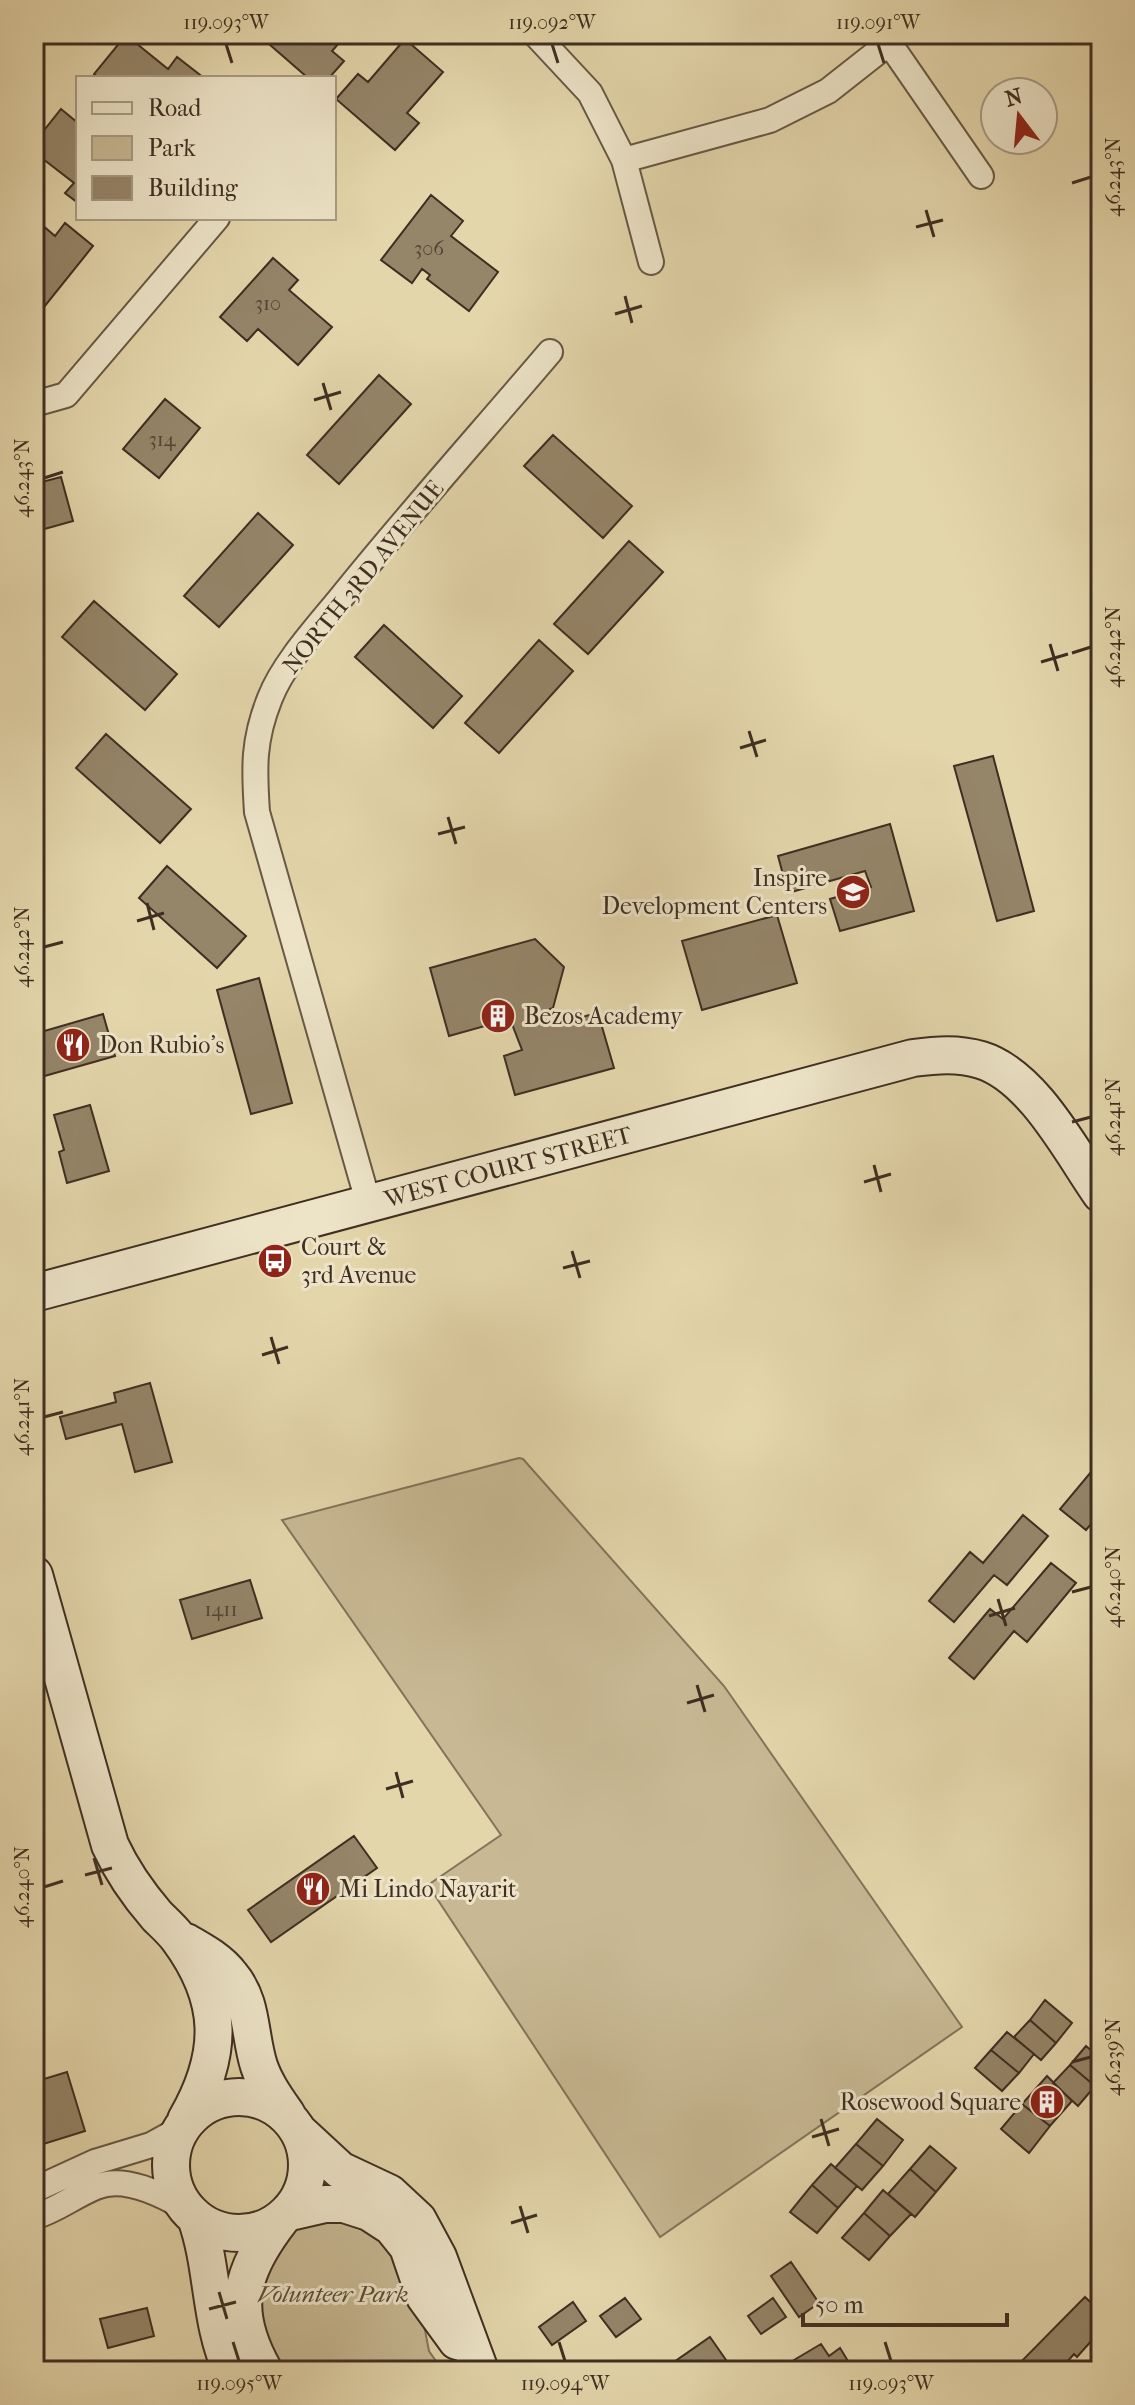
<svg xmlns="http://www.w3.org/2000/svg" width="1135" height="2405" font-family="'IM FELL French Canon',serif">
<rect width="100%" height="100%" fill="#e4d6ab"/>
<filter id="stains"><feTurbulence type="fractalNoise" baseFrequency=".0025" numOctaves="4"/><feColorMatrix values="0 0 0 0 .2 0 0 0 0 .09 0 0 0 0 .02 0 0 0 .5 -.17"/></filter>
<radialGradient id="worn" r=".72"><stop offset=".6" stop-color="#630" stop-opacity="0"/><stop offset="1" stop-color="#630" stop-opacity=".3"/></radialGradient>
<!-- green -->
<path fill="#c8b994" stroke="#84745a" stroke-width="2" d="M519 1458 523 1459 724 1686 962 2027 660 2237 428 1885 501 1835 282 1520Z
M321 2216 383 2233 424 2325 429 2351 443 2371H278L251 2306 286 2229Z"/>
<!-- building -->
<path fill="#958569" stroke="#3f2e21" stroke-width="2" d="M263 34H347L332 51 344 61 329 78H308L261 37Z
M126 35 168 69 177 57 204 78H99L94 74Z
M405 39 443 72 407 113 419 123 395 150 336 99 358 74 368 82Z
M61 109 78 123V203L65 193 74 183 34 152V143Z
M431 195 463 221 451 236 498 272 469 311 427 279 430 275 422 269 412 283 381 260Z
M34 218 55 236 65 223 93 246 44 307 34 299Z
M273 258 298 280 289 290 332 327 298 365 258 329 247 341 220 317Z
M379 375 411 404 339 484 307 455Z
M165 399 200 428 159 478 123 449Z
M553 435 632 506 603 538 524 466Z
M61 477 73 521 34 532V484Z
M258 513 293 545 219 627 184 596Z
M629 541 663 572 588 654 554 624Z
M94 601 177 674 145 710 62 637Z
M384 625 462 696 433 728 355 657Z
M539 640 573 671 499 753 465 723Z
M106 734 191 809 160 843 76 768Z
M993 756 1034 911 997 921 954 766Z
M890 824 914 911 840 931 830 899 871 887 865 871 788 893 778 856Z
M167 866 246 936 217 968 139 898Z
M777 915 797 983 702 1010 682 941Z
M535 939 564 967 553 1008 550 1009 553 1024 598 1013 614 1068 515 1095 504 1056 522 1050 510 1019 449 1036 430 968Z
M259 978 292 1103 251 1114 217 990Z
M103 1014 115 1056 41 1077 39 1072 34 1073V1034Z
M90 1105 109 1171 67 1183 59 1152 64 1150 54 1115Z
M150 1383 172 1462 135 1472 122 1424 66 1439 60 1417 116 1402 114 1393Z
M1101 1460V1512L1086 1530 1060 1509Z
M1023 1515 1048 1536 1007 1585 994 1575 954 1622 929 1601 970 1552 983 1563Z
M1051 1563 1076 1583 1027 1642 1014 1631 974 1679 949 1658 990 1609 1003 1619Z
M250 1580 262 1618 192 1639 180 1600Z
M354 1836 377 1868 271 1942 248 1910Z
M1045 2000 1072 2023 1056 2043 1030 2020Z
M1030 2020 1056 2043 1041 2060 1014 2037Z
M1007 2032 1034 2054 1019 2073 991 2050Z
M1086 2046 1101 2059V2079L1095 2086 1070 2065Z
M991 2050 1019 2073 1002 2091 975 2068Z
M1070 2065 1095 2086 1078 2106 1053 2083Z
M67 2072 85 2131 34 2147V2082Z
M1047 2076 1072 2101 1050 2126 1022 2104Z
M1022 2104 1050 2126 1029 2153 1001 2129Z
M877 2119 903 2140 883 2166 856 2144Z
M856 2144 883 2166 862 2190 835 2168Z
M930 2146 956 2168 936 2192 910 2169Z
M831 2164 857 2186 838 2208 812 2185Z
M910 2169 936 2192 915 2217 888 2194Z
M812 2185 838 2208 817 2233 790 2212Z
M883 2190 911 2214 890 2236 864 2213Z
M864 2213 890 2236 869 2260 842 2238Z
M791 2262 819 2303 799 2317 771 2276Z
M1085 2297 1101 2312V2330L1077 2357 1074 2354 1059 2371H1012Z
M625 2298 641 2319 616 2337 600 2316Z
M773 2298 786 2317 761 2334 748 2316Z
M573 2302 586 2321 552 2345 539 2327Z
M147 2308 154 2336 108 2348 100 2319Z
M710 2337 726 2360 709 2371H661Z
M821 2344 829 2356 840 2348 854 2371H801L794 2360Z"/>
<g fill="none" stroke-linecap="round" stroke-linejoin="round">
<!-- street casing -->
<g stroke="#685844" stroke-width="28">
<path id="street" d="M535 34 590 93 624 160 651 262
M883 34 981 176
M624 160 770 120 828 91 889 43
M34 404 66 395 217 218
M369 1205 257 812C254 768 253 740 270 698 284 662 320 624 344 594 411 511 482 432 550 352
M34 2190 95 2162 151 2145 180 2129
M34 2217C57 2210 74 2196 96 2187 124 2175 161 2194 185 2208"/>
</g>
<!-- secondary casing -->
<g stroke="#3f2e21" stroke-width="40">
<path id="secondary" d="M34 1293 913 1058C936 1055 958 1053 981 1060 1033 1076 1071 1151 1101 1194
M34 1575 110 1845C122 1871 138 1894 157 1916 164 1923 172 1930 178 1938 224 2000 224 2054 186 2120
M186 1942C202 1951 220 1961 231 1976 253 2002 249 2035 259 2066 265 2084 276 2099 287 2115
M171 2165a68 68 0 1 1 136 0a68 68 0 1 1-136 0Z
M300 2133 340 2170 389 2193 418 2220 438 2257 479 2368
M290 2212 325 2204H344L369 2212 392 2227 408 2247 425 2297 457 2341
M196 2218C214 2268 209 2323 232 2371
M264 2371C230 2311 239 2273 281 2219"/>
</g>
<!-- street -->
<use href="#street" stroke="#ede4c8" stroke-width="24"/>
<!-- secondary -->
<use href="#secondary" stroke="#ede4c8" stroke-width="36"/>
</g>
<!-- ticks -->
<path fill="none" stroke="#3f2e21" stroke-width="3" d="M226 44 232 63M552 44 558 63M878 44 884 63M1072 183 1091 177M926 210 934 237M916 227 943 220M625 296 632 323M615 314 642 306M323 383 331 410M314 400 341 392M44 478 63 472M1050 644 1058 671M1072 653 1091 647M1041 662 1068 654M749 731 757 757M740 748 766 740M448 817 456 844M438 834 465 827M147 903 154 930M137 921 164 913M44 947 63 942M1072 1122 1091 1117M874 1165 881 1192M864 1182 891 1174M572 1251 580 1278M563 1268 590 1261M271 1337 279 1364M262 1355 288 1347M44 1417 63 1412M1072 1592 1091 1587M998 1599 1006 1626M989 1616 1015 1608M697 1685 705 1712M687 1703 714 1695M396 1772 403 1798M386 1789 413 1781M94 1858 102 1885M85 1875 112 1868M44 1887 63 1881M1072 2062 1091 2057M821 2119 829 2146M812 2137 839 2129M520 2206 528 2233M511 2223 537 2215M219 2292 227 2319M209 2309 236 2302M233 2342 239 2361M559 2342 565 2361M885 2342 891 2361"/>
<!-- icons -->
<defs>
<g id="school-disc" transform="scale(1.8)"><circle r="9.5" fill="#8f2418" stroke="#ede4c8"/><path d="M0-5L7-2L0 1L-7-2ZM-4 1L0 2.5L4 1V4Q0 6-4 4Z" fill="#fff"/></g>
<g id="building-disc" transform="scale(1.8)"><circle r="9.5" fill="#8f2418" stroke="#ede4c8"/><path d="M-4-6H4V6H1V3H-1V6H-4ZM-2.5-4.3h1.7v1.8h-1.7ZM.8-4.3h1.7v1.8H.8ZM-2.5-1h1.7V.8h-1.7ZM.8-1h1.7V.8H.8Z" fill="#fff"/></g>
<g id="restaurant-disc" transform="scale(1.8)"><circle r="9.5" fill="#8f2418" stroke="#ede4c8"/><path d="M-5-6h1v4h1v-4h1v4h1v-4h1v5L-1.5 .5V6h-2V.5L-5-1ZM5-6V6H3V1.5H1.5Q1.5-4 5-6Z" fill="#fff"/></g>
<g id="bus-disc" transform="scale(1.8)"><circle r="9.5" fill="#8f2418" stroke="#ede4c8"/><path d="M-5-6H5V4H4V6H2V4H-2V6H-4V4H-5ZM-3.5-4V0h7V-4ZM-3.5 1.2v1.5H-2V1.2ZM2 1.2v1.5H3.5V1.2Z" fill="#fff"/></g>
</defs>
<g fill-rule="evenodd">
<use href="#school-disc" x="853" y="892"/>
<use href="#building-disc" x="498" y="1016"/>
<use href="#restaurant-disc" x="73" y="1045"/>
<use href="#bus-disc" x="275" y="1261"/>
<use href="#restaurant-disc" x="313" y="1889"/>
<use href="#building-disc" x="1047" y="2102"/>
</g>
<g text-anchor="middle" stroke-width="6" stroke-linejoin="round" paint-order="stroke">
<!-- number labels -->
<g font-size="20" fill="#544433">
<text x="429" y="255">306</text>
<text x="268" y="310">310</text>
<text x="162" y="446">314</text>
<text x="221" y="1616">1411</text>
</g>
<!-- street labels -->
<g font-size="24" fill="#3f2e21" stroke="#ede4c8">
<text transform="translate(363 577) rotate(-51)" y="8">NORTH 3RD AVENUE</text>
<text transform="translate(508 1167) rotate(-15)" y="8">WEST COURT STREET</text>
</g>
<!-- poi labels -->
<g font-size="24" fill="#3f2e21" stroke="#ede4c8" text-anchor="start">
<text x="827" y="886" text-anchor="end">Inspire<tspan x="827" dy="28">Development Centers</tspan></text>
<text x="524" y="1024">Bezos Academy</text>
<text x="99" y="1053">Don Rubio's</text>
<text x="301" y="1255">Court &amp;<tspan x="301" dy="28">3rd Avenue</tspan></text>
<text x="339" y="1897">Mi Lindo Nayarit</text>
<text x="1021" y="2110" text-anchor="end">Rosewood Square</text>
</g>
<!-- park labels -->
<g font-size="24" font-style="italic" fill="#5a4a38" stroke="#ede4c8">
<text x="333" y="2302">Volunteer Park</text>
</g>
</g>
<!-- margin -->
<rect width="1135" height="2405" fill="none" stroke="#e4d6ab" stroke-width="88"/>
<!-- legend -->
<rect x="76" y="76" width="260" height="144" fill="#ede4c8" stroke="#a79b85" stroke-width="2"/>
<rect x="92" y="102" width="40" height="12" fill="#ede4c8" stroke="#a79b85" stroke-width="2"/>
<text x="148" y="116" font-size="24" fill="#3f2e21">Road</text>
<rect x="92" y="136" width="40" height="24" fill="#c8b994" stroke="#a79b85" stroke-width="2"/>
<text x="148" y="156" font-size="24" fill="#3f2e21">Park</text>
<rect x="92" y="176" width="40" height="24" fill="#958569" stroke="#a79b85" stroke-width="2"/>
<text x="148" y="196" font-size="24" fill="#3f2e21">Building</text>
<!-- north arrow -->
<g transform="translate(1019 116) rotate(344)"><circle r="38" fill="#ede4c8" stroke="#a79b85" stroke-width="2"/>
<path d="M0-6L14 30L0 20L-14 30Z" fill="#8f2418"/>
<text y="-12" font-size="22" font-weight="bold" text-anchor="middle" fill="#3f2e21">N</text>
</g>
<!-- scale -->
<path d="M803 2313v12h204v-12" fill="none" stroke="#3f2e21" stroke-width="4"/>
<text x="815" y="2313" font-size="24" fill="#3f2e21" stroke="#ede4c8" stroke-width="6" paint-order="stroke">50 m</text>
<rect x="44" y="44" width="1047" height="2317" fill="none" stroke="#3f2e21" stroke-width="3"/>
<g font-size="20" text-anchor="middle" fill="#3f2e21">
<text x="226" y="29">119.093°W</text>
<text x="552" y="29">119.092°W</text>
<text x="878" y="29">119.091°W</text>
<text transform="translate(1113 177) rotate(-90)" y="7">46.243°N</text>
<text transform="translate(22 478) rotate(-90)" y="7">46.243°N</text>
<text transform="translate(1113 647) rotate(-90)" y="7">46.242°N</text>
<text transform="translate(22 947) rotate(-90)" y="7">46.242°N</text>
<text transform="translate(1113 1117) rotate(-90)" y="7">46.241°N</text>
<text transform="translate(22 1417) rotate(-90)" y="7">46.241°N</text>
<text transform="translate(1113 1587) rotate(-90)" y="7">46.240°N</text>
<text transform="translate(22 1887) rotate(-90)" y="7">46.240°N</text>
<text transform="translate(1113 2057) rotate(-90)" y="7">46.239°N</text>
<text x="239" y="2390">119.095°W</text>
<text x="565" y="2390">119.094°W</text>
<text x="891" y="2390">119.093°W</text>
</g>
<rect width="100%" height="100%" filter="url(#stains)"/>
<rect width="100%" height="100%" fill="url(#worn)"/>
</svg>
